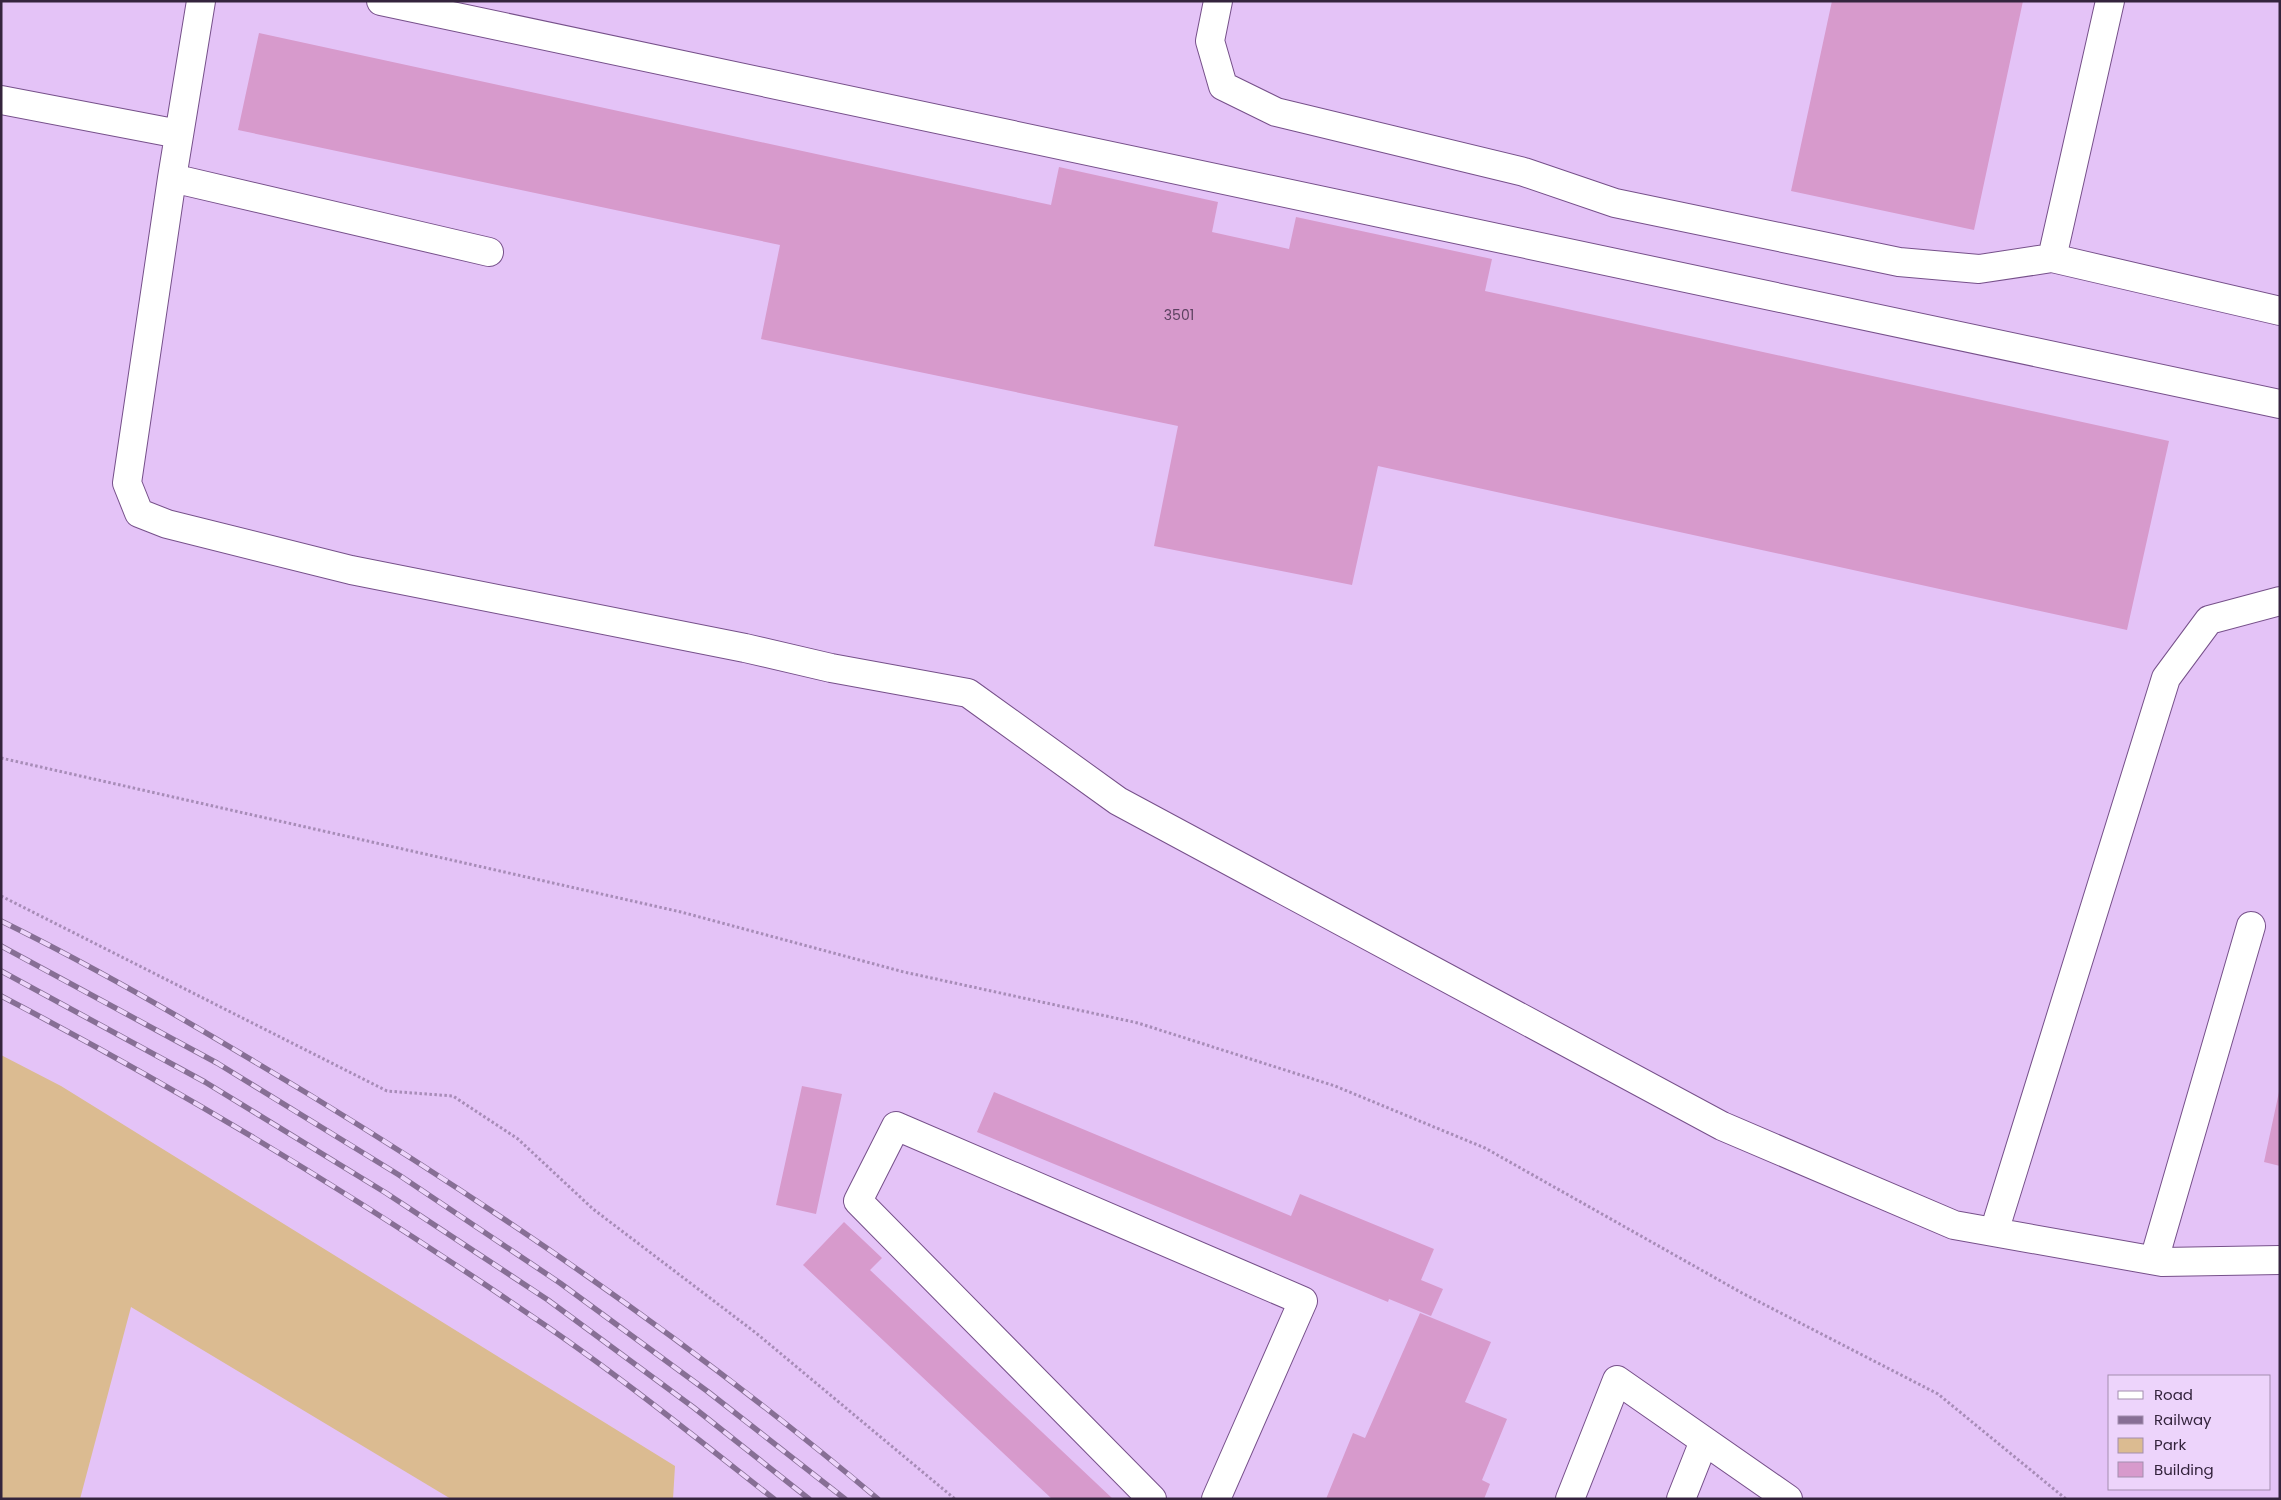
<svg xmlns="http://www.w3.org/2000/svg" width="2281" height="1500" font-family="Poppins,sans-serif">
<rect width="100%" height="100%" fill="#e4c3f7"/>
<!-- green -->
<path fill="#dbbb91" d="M1 1055 61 1086 675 1466 673 1499H451L131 1307 80 1499H1Z"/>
<!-- building -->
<path fill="#d79acc" d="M1832 1H2023L1974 230 1791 191Z
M259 33 1051 205 1059 167 1218 202 1212 232 1289 249 1296 217 1492 259 1485 291 2169 441 2127 630 1378 466 1352 585 1154 546 1178 426 761 339 780 245 238 130Z
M802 1086 842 1094 816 1214 776 1205Z
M994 1092 1291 1216 1300 1194 1434 1249 1421 1280 1443 1289 1431 1316 1389 1299 1388 1302 977 1132Z
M2279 1092H2280V1166L2264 1162Z
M844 1222 882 1258 870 1270 1113 1499H1052L803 1265Z
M1420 1313 1491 1342 1465 1402 1507 1419 1482 1480 1490 1484 1484 1499H1326L1353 1433 1365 1438Z"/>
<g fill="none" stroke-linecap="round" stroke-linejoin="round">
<!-- minor casing -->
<g stroke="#76508a" stroke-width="30">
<path id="minor" d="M201 1 172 178 127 483 139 513 167 524 351 570 745 648 831 668 968 693 1118 801 1722 1126 1954 1225 2162 1262 2280 1260
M381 1 2280 404
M1218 1 1210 41 1223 86 1276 112 1524 172 1615 203 1899 262 1979 269 2052 258
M2110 1 2052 258 2280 311
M1 100 179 134
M172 178 489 252
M1994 1232 2166 678 2209 620 2280 601
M2154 1260 2251 926
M1152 1499 858 1201 896 1126 1303 1301 1216 1499
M1570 1499 1617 1380 1788 1499
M1681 1499 1704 1441"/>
</g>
<!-- path -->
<path stroke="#a78cb7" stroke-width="3" stroke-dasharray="2.5 2.5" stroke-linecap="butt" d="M1 758 681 912 904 972 1138 1023 1335 1086 1485 1148 1742 1293 1938 1394 2066 1499
M1 896 387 1091 453 1096 518 1139 593 1209 756 1333 955 1499"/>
<!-- minor -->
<use href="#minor" stroke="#fff" stroke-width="28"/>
<!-- rail casing -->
<g stroke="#876f95" stroke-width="5.5">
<path id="rail" d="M1 921C107 973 209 1034 310 1095 508 1216 700 1349 878 1499
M1 946 217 1063 399 1175 560 1283 707 1391 845 1499
M1 971 205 1082 386 1193 548 1300 693 1407 809 1499
M1 996C185 1092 362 1200 533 1317 616 1373 695 1437 774 1499"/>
</g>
<!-- rail -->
<use href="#rail" stroke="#edd4fb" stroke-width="4" stroke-dasharray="11" stroke-linecap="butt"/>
</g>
<g text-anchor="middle" stroke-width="4" stroke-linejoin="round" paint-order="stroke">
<!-- number labels -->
<g font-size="14" fill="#5d4261">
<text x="1179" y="320">3501</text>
</g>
</g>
<!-- border -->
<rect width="2281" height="1500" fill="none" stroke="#34243d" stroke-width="5"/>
<!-- legend -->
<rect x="2108" y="1375" width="162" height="115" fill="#edd4fb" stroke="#a38eaf"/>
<rect x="2118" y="1391" width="25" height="8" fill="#ffffff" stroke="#a38eaf"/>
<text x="2154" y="1400" font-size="15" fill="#34243d">Road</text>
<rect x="2118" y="1416" width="25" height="8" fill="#876f95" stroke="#a38eaf"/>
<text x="2154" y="1425" font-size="15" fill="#34243d">Railway</text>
<rect x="2118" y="1438" width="25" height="15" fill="#dbbb91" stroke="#a38eaf"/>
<text x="2154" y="1450" font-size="15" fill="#34243d">Park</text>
<rect x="2118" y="1462" width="25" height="15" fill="#d79acc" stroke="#a38eaf"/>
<text x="2154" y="1475" font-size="15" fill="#34243d">Building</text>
</svg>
